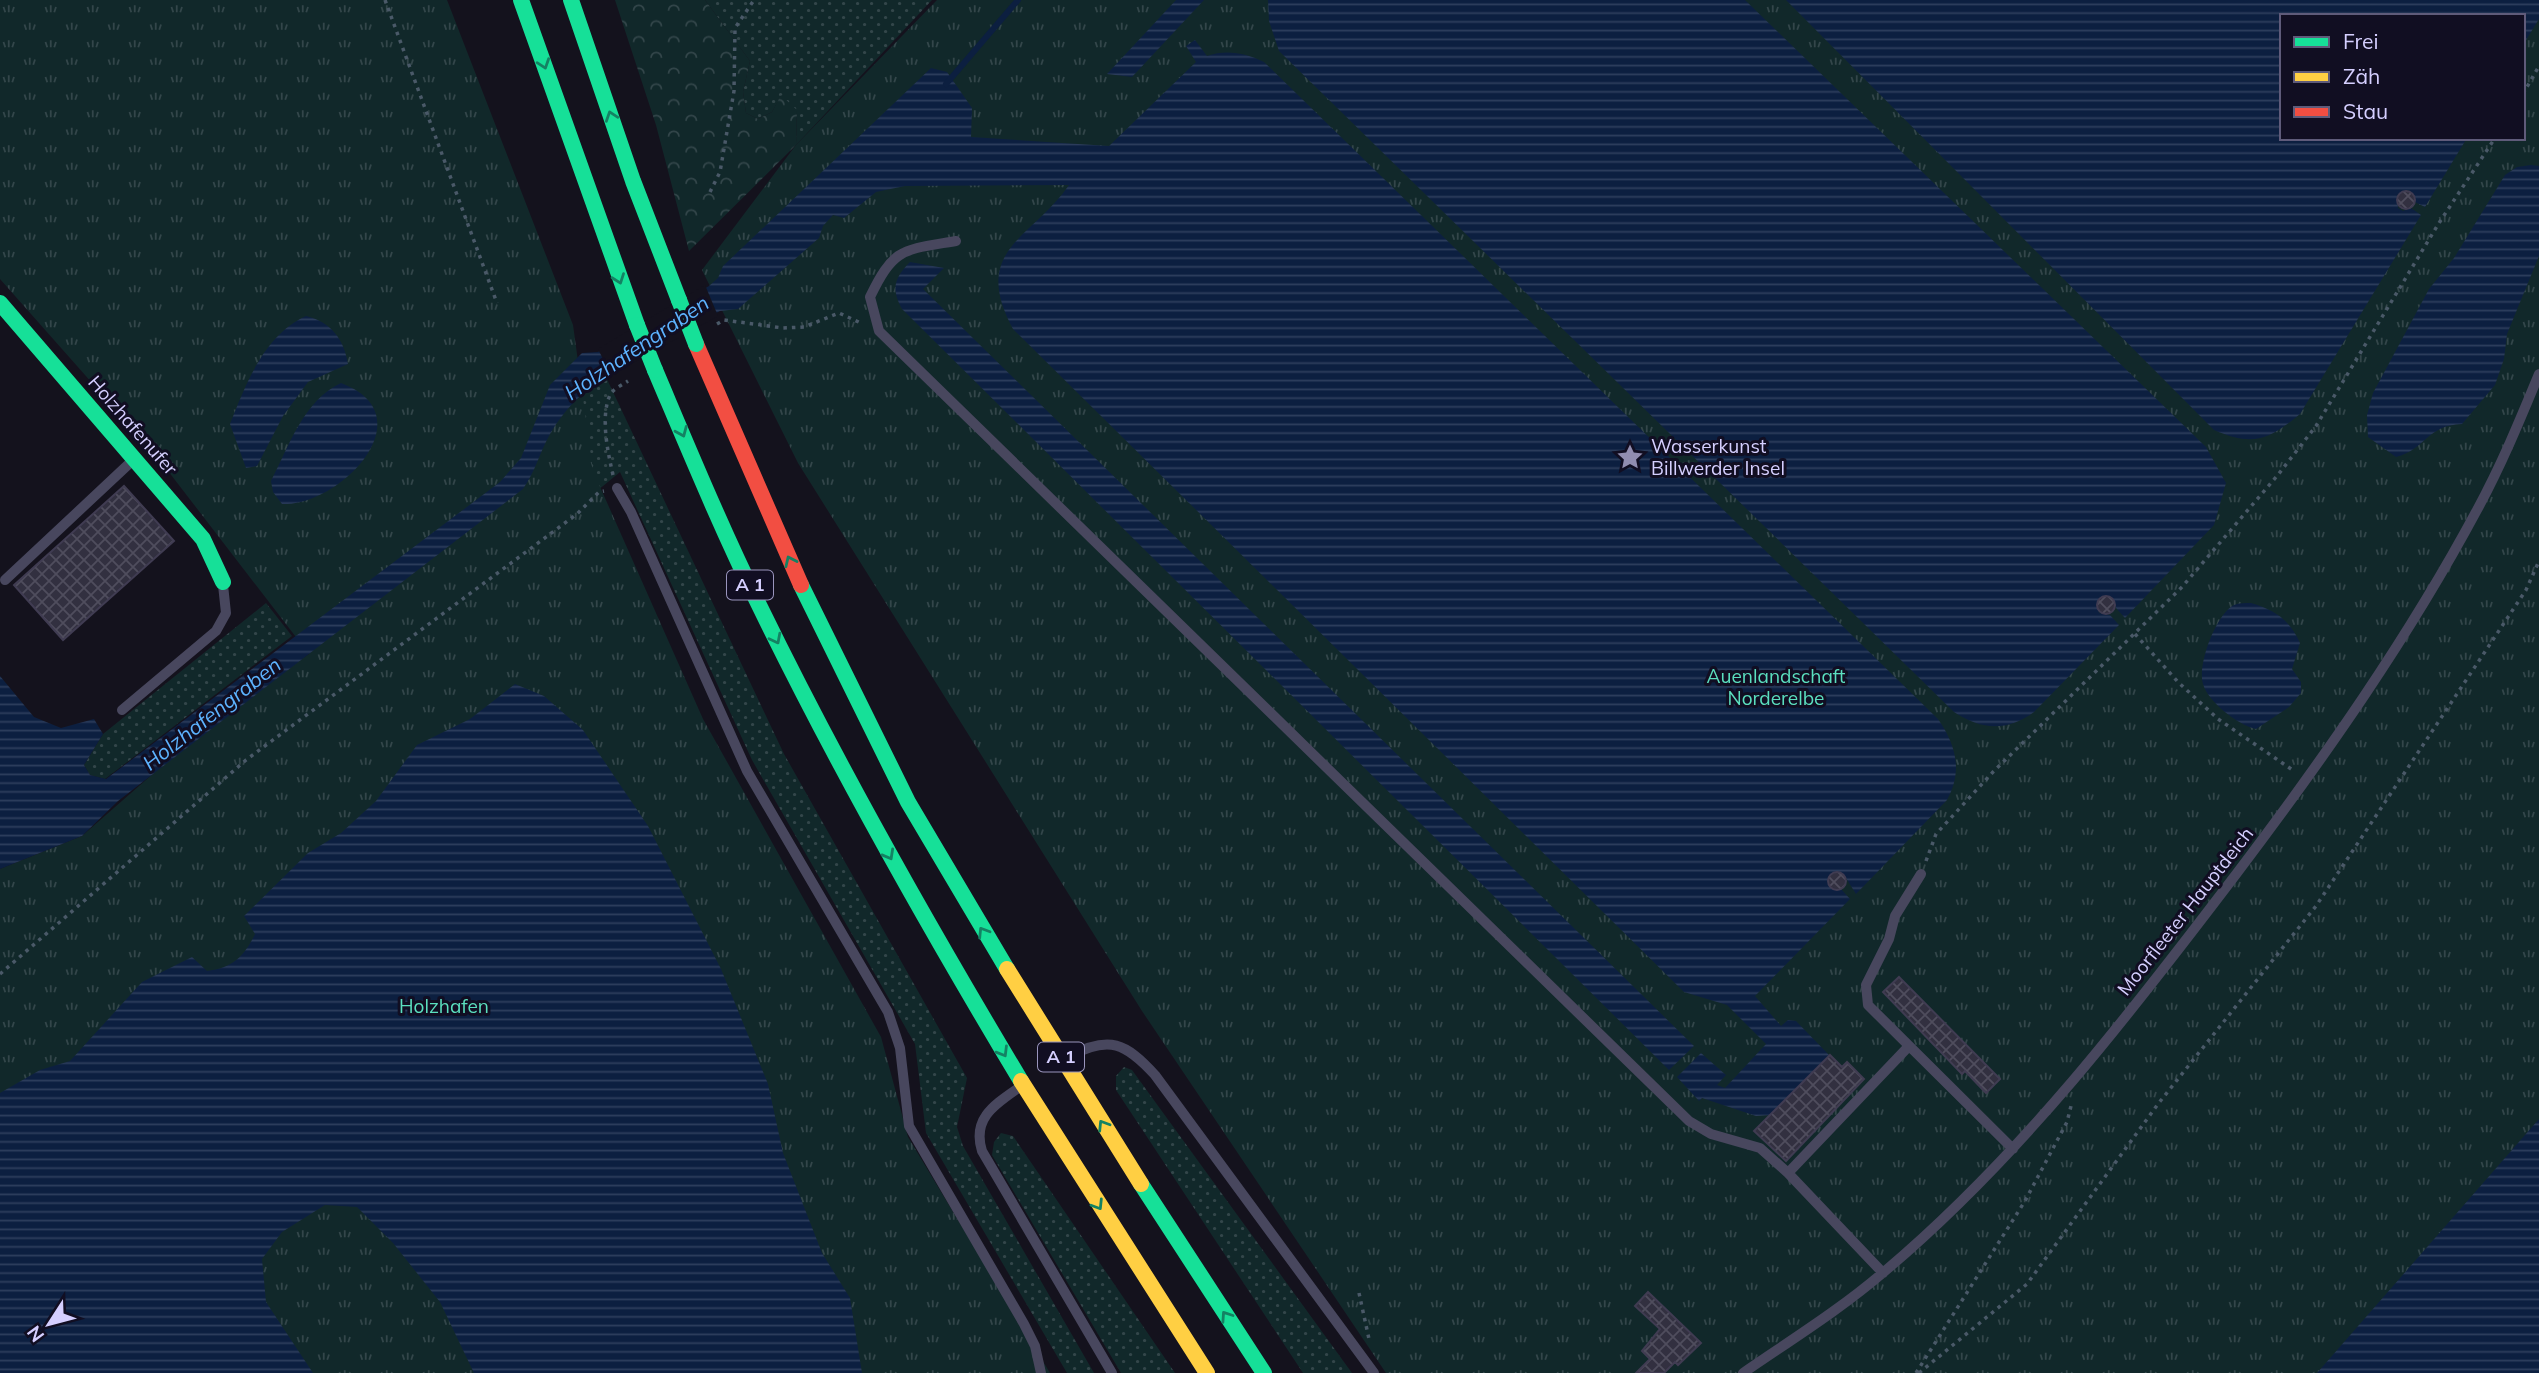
<svg xmlns="http://www.w3.org/2000/svg" width="2539" height="1373" font-family="Mulish,sans-serif">
<defs>
<pattern id="grass-dots" width="8" height="8" patternUnits="userSpaceOnUse" patternTransform="scale(1.75)"><rect width="8" height="8" fill="#11282a"/><path d="M2 2h.1M6 6h.1" fill="none" stroke="#33464a" stroke-width="1.8" stroke-linecap="round"/></pattern>
<pattern id="forest-crowns" width="20" height="18" patternUnits="userSpaceOnUse" patternTransform="scale(1.75)"><rect width="20" height="18" fill="#11282a"/><path d="M2 6a3 3 0 1 1 6 0M12 15a3 3 0 1 1 6 0" fill="none" stroke="#33464a"/></pattern>
<pattern id="park-tufts" width="24" height="20" patternUnits="userSpaceOnUse" patternTransform="scale(1.75)"><rect width="24" height="20" fill="#11282a"/><path d="M3 7l-1-3M5 7V3M7 7l1-3M15 17l-1-3M17 17v-4M19 17l1-3" fill="none" stroke="#33464a"/></pattern>
<pattern id="water-rules" width="6" height="5" patternUnits="userSpaceOnUse" patternTransform="scale(1.75)"><rect width="6" height="5" fill="#0c1f40"/><path d="M0 2.5h6" fill="none" stroke="#2e3e5d"/></pattern>
<pattern id="building-cross-hatch" width="8" height="8" patternUnits="userSpaceOnUse" patternTransform="scale(1.75)"><rect width="8" height="8" fill="#323040"/><path d="M0 0l8 8M0 8l8-8" fill="none" stroke="#4f4d5d"/></pattern>
</defs>
<rect width="100%" height="100%" fill="#14121d"/>
<!-- grass -->
<path fill="url(#grass-dots)" d="M705 0H932L796 145 797 111 781 96 772 112 758 119 746 113 743 92 750 61Z
M605 375 784 754 967 1078 957 1127 963 1146 1094 1373H1067L926 1133 915 1044 752 760 620 472 523 552 566 412Z
M266 603 292 636 105 779 90 775 84 765 103 734Z
M1124 1067 1132 1070 1352 1373H1303L1116 1090V1076Z
M1001 1133 1013 1136 1175 1373H1121L992 1155 994 1142Z"/>
<!-- forest -->
<path fill="url(#forest-crowns)" d="M615 0H705L750 61 743 92 746 113 758 119 772 112 781 95 797 110 796 145 689 251 656 125Z"/>
<!-- park -->
<path fill="url(#park-tufts)" fill-rule="evenodd" d="M0 0H447L573 325 593 471 703 719 881 1037 908 1137 1050 1373H0V869L82 836 219 716 309 654 155 454 0 279Z
M937 0H2539V1373H1386L1142 1011 798 463 702 270 796 145ZM2282 16H2523V138H2282Z"/>
<!-- water -->
<path fill="url(#water-rules)" d="M1176 0H1204L1132 77 1107 74Z
M1268 0H1745L2206 447 2226 483 2214 525 2125 618 2116 608 2113 599 2103 596 2097 601 2099 613 2110 615 2119 625 2034 712C2007 732 1981 730 1954 712L1279 51 1269 21Z
M1786 0H2539V19L2523 45V16H2282V138H2467L2425 207 2415 202 2413 194 2408 190 2397 195 2398 208 2403 211 2411 208 2421 215 2300 414C2269 440 2253 447 2214 430Z
M1195 40 1207 56C1226 49 1246 53 1264 62L1938 719C1956 745 1963 771 1947 800L1856 894 1844 875 1834 873 1830 876V887L1841 889 1850 899 1755 996 1781 1026 1788 1020 1796 1021 1829 1055 1771 1115 1756 1116 1702 1098 1699 1101 1677 1077 1701 1053 1726 1075 1717 1085 1725 1088 1766 1044 1727 1005 1684 992 1013 329C970 249 1032 239 1069 185L905 186 876 192 844 218 833 215 823 226 819 238 738 309 720 311C658 344 584 373 549 436 539 454 536 470 523 489L118 801 82 836 0 869V676L34 717 61 728 94 719 103 734 84 765 90 775 106 779 500 482 521 458 550 385 582 353 598 352 709 286 718 278 723 266 931 68 947 72 972 108 971 137 1109 146 1196 62 1186 46Z
M2531 165 2539 166V256L2507 334 2504 359 2495 385 2462 424C2427 425 2425 450 2396 457L2368 437 2367 415 2373 393 2429 289 2454 258 2505 175 2517 167Z
M910 262 944 268 923 289 1694 1046 1669 1070 902 309C891 289 894 278 910 262Z
M306 316C331 322 344 339 348 364L308 382 283 416 257 466 246 468 230 424C246 384 264 335 306 316Z
M341 383C427 415 341 506 282 504L273 492 271 481C289 446 304 400 341 383Z
M2251 603C2275 610 2290 620 2300 643L2292 669 2301 682V693L2289 707 2256 729C2238 725 2208 702 2203 684 2197 665 2216 614 2234 605 2239 603 2246 603 2251 603Z
M515 684 544 696 583 730 648 826 721 969 768 1084 783 1153 822 1253 850 1298 862 1373H474L440 1302 393 1243 357 1207 325 1205 282 1232 262 1259 266 1302 313 1373H0V1093L40 1070 70 1061 142 982 192 957 207 971C232 968 244 957 255 934L244 916 308 853 341 833 376 801 417 745 470 719Z
M2539 1119V1373H2317Z"/>
<!-- pier -->
<path fill="#14121d" d="M705 285 718 316 611 375 598 349Z"/>
<g fill="none" stroke-linecap="round" stroke-linejoin="round">
<!-- stream -->
<path stroke="#0c1f40" stroke-width="6" d="M946 84 1018 0"/>
</g>
<!-- building -->
<path fill="url(#building-cross-hatch)" stroke="#403c52" stroke-width="2" d="M2397 200a9 9 0 1 1 18 0a9 9 0 1 1-18 0Z
M124 486 174 541 63 640 14 585Z
M2097 605a9 9 0 1 1 18 0a9 9 0 1 1-18 0Z
M1828 881a9 9 0 1 1 18 0a9 9 0 1 1-18 0Z
M1899 977 2000 1079 1986 1093 1965 1071 1962 1074 1883 992Z
M1830 1055 1842 1067 1847 1062 1864 1079 1786 1161 1754 1131Z
M1648 1292 1701 1343 1678 1365 1675 1362 1664 1373H1636L1650 1359 1642 1351 1660 1329 1635 1306Z"/>
<g fill="none" stroke-linecap="round" stroke-linejoin="round">
<!-- path -->
<path stroke="#4a5968" stroke-width="3.5" stroke-dasharray="3.5 5" stroke-linecap="butt" d="M385 0 497 303
M2523 94 2539 66
M710 192 720 172 734 91 735 28 754 0
M717 324 724 320 783 328 804 327 839 313 863 324
M613 475C608 453 600 417 610 395 613 389 622 385 628 381
M2135 634 2178 682 2218 719 2294 771
M1926 861 1936 834 1993 772 2182 587 2277 476 2316 426 2439 223 2495 138
M0 974 246 760 577 514 599 492 604 491
M1359 1293 1369 1339
M1916 1373 2025 1201 2067 1122 2071 1106
M1919 1373 2027 1284 2158 1104 2316 906 2526 590 2539 561"/>
<!-- lane -->
<path stroke="#48475e" stroke-width="10" d="M956 241C903 250 894 247 870 297L879 331 1689 1121 1711 1134 1760 1148 1788 1173 1883 1273
M617 488 631 512 747 771 888 1012 900 1048 909 1126 1024 1324 1035 1346 1041 1373
M5 580 132 461
M122 710 216 631 226 613 223 585
M1921 874 1895 916 1889 939 1866 985 1868 1005 2013 1149
M1070 1056C1109 1035 1126 1043 1155 1075L1374 1373
M1017 1089C994 1105 972 1119 982 1151L1112 1373
M1788 1173 1909 1046
M1743 1373C1791 1340 1841 1309 1885 1271 2021 1156 2130 1014 2237 873 2324 758 2409 637 2477 510 2501 466 2520 420 2539 374"/>
<!-- fast -->
<path stroke="#16e098" stroke-width="16" d="M521 0 637 325
M571 0 633 181 679 300
M0 303 203 539 223 582
M655 370C689 450 722 530 760 607 839 769 928 926 1021 1081
M801 585 908 802 1007 969
M1141 1184 1264 1373"/>
<!-- slow -->
<path stroke="#ffcf43" stroke-width="16" d="M1007 969 1141 1184
M1021 1081 1207 1373"/>
<!-- jam -->
<path stroke="#f24e42" stroke-width="16" d="M696 344 801 585"/>
<!-- fast-bridge -->
<path stroke="#16e098" stroke-width="16" d="M679 300 696 344
M637 325 655 370"/>
</g>
<!-- one-way arrows -->
<defs><path id="oneway-chevron" d="M-2-3.5L2.5 0L-2 3.5" fill="none" stroke-width="1.6" stroke-linecap="round" stroke-linejoin="round" transform="scale(1.75)"/></defs>
<g stroke="#148263">
<use href="#oneway-chevron" transform="translate(544 64) rotate(71)"/>
<use href="#oneway-chevron" transform="translate(611 116) rotate(-109)"/>
<use href="#oneway-chevron" transform="translate(619 279) rotate(70)"/>
<use href="#oneway-chevron" transform="translate(682 432) rotate(67)"/>
<use href="#oneway-chevron" transform="translate(790 561) rotate(-115)"/>
<use href="#oneway-chevron" transform="translate(776 639) rotate(63)"/>
<use href="#oneway-chevron" transform="translate(889 855) rotate(61)"/>
<use href="#oneway-chevron" transform="translate(983 932) rotate(-122)"/>
<use href="#oneway-chevron" transform="translate(1003 1052) rotate(59)"/>
<use href="#oneway-chevron" transform="translate(1103 1125) rotate(-122)"/>
<use href="#oneway-chevron" transform="translate(1098 1205) rotate(58)"/>
<use href="#oneway-chevron" transform="translate(1226 1316) rotate(-124)"/>
</g>
<!-- icons -->
<defs>
<g id="sight-bare" transform="scale(2.1)"><path d="M0-6L1.8-2.2L6-1.7L2.9 1.2L3.7 5.4L0 3.3L-3.7 5.4L-2.9 1.2L-6-1.7L-1.8-2.2Z" fill="#918db0" stroke="#110e22" stroke-width="2.5" paint-order="stroke"/></g>
</defs>
<g fill-rule="evenodd">
<use href="#sight-bare" x="1630" y="457"/>
</g>
<g text-anchor="middle" stroke-width="6" stroke-linejoin="round" paint-order="stroke">
<!-- shield labels -->
<g fill="#110e22" stroke="#9a95bd" stroke-width="2">
<rect x="727" y="570.5" width="46" height="29" rx="5"/>
<rect x="1038" y="1042.5" width="46" height="29" rx="5"/>
</g>
<g font-size="18" font-weight="bold" fill="#d5cfff">
<text x="750" y="591">A 1</text>
<text x="1061" y="1063">A 1</text>
</g>
<!-- street labels -->
<g font-size="19" fill="#d5cfff" stroke="#110e22">
<text transform="translate(133 425) rotate(49)" y="7">Holzhafenufer</text>
<text transform="translate(2185 911) rotate(-52)" y="7">Moorfleeter Hauptdeich</text>
</g>
<!-- poi labels -->
<g font-size="19" fill="#d5cfff" stroke="#110e22" text-anchor="start">
<text x="1651" y="453">Wasserkunst<tspan x="1651" dy="22">Billwerder Insel</tspan></text>
</g>
<!-- park labels -->
<g font-size="19" fill="#5bdfbf" stroke="#110e22">
<text x="1776" y="683">Auenlandschaft<tspan x="1776" dy="22">Norderelbe</tspan></text>
<text x="444" y="1013">Holzhafen</text>
</g>
<!-- water labels -->
<g font-size="21" font-style="italic" fill="#5db3ff" stroke="#110e22">
<text transform="translate(637 348) rotate(-34)" y="7">Holzhafengraben</text>
<text transform="translate(212 714) rotate(-38)" y="7">Holzhafengraben</text>
</g>
</g>
<!-- legend -->
<rect x="2280" y="14" width="245" height="126" fill="#110e22" stroke="#5f5b7a" stroke-width="2"/>
<rect x="2294" y="37" width="35" height="10" fill="#16e098" stroke="#5f5b7a" stroke-width="2"/>
<text x="2343" y="49" font-size="21" fill="#d5cfff">Frei</text>
<rect x="2294" y="72" width="35" height="10" fill="#ffcf43" stroke="#5f5b7a" stroke-width="2"/>
<text x="2343" y="84" font-size="21" fill="#d5cfff">Zäh</text>
<rect x="2294" y="107" width="35" height="10" fill="#f24e42" stroke="#5f5b7a" stroke-width="2"/>
<text x="2343" y="119" font-size="21" fill="#d5cfff">Stau</text>
<!-- north arrow -->
<g transform="translate(49 1324) rotate(234)" stroke="#110e22" stroke-width="5" paint-order="stroke">
<path d="M0-5L12 26L0 18L-12 26Z" fill="#d5cfff"/>
<text y="-10" font-size="19" font-weight="bold" text-anchor="middle" fill="#d5cfff">N</text>
</g>
</svg>
